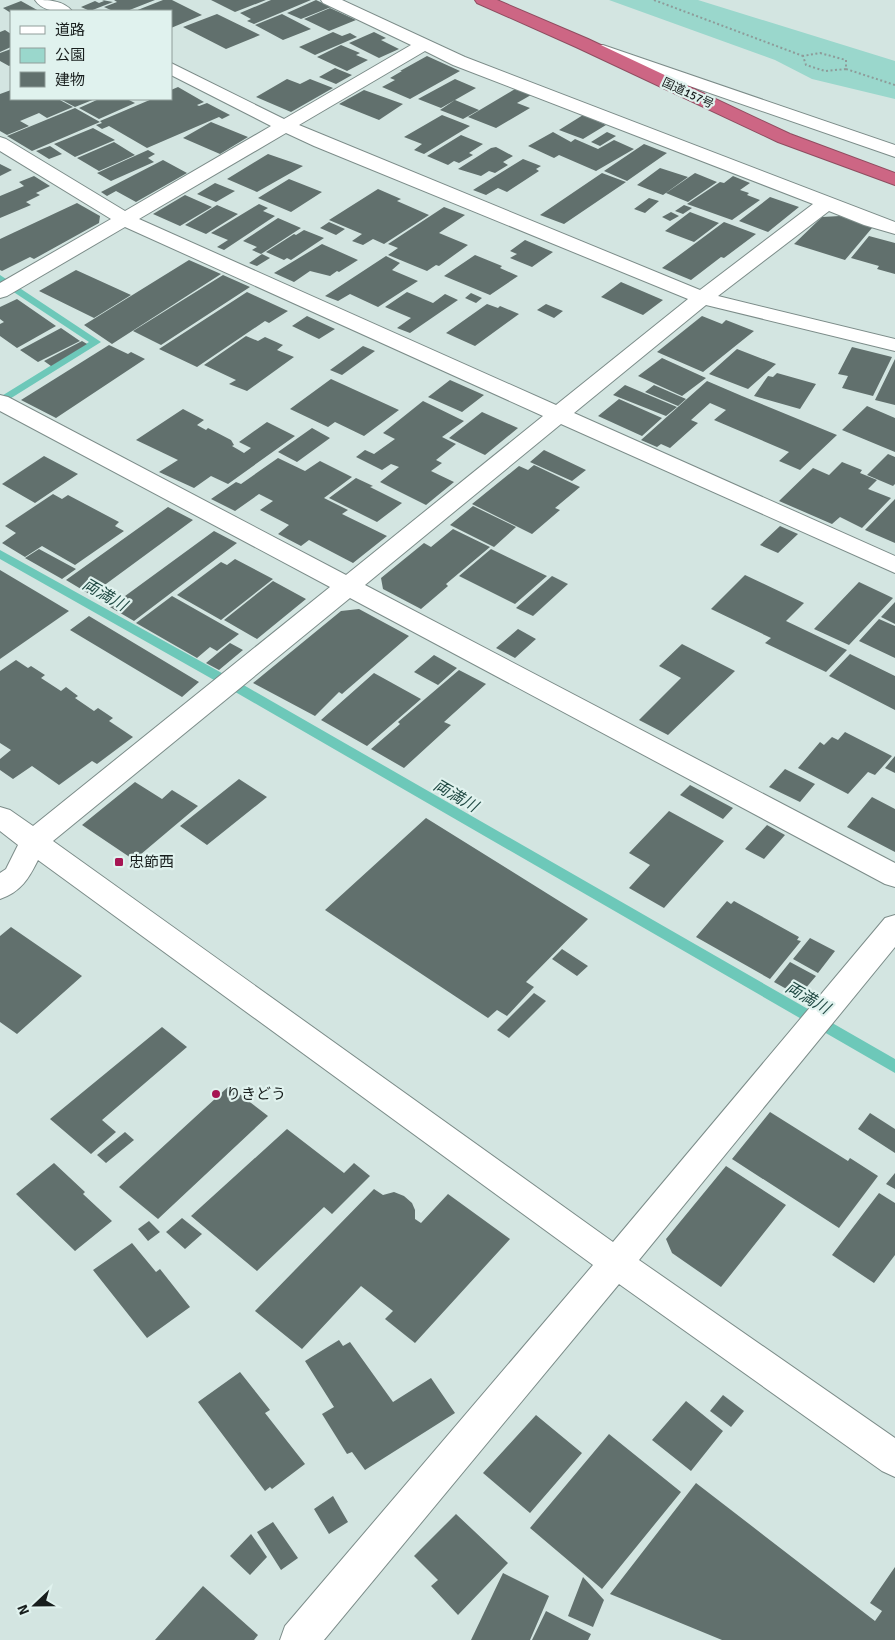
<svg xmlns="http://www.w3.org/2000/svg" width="895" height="1640" font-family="Signika,'Noto Sans JP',sans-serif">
<rect width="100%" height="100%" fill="#d3e5e1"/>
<!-- green -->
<path fill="#9ad7cc" d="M609 0H698L895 61V99L812 79 775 60Z"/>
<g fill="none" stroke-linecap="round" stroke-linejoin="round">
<!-- stream -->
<path fill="#6dc8b9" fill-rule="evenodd" d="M0 275 101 342 0 405V397L89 342 0 283Z
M0 550 247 687 895 1059V1073L237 693 0 559Z"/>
</g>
<!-- building -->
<path fill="#61706d" d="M102 0 113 2 90 11 81 7 95 1 99 3 104 1Z
M114 0H155L127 11H113L104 7 117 2Z
M163 0H172L202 15 171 28V11H135Z
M211 0H266L235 12Z
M271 0H311L254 24 247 21 251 19 240 13Z
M316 0 331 7 301 19 287 13Z
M21 1 39 11 11 13 3 8Z
M330 8 356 20 329 31 304 19Z
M217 14 260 35 226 49 183 27Z
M282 14 311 29 283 40 255 25Z
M5 30 11 34V47L0 52V32Z
M333 32 342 36 350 33 357 37 315 55 299 47Z
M374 32 386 38 381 40 399 49 379 58 349 43Z
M341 45 360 53 356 55 368 60 347 71 317 57Z
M11 49V65L9 66 0 61V53Z
M427 56 460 71 410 99 382 87 395 80 390 78 402 71H400Z
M335 68 352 75 336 84 319 77Z
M287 79 300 84 310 79 333 88 291 112 256 97Z
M455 79 476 88 441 108 418 99Z
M178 87 204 102 197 105 199 106 207 103 230 115 222 119 219 117 147 148 109 126 102 129 96 125 102 123 100 121 152 99H171V90Z
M515 89 531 95 517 103 530 108 496 128 468 117Z
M11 90V99H58L73 107 47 118 39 113 20 121 29 126 7 135 0 131V114L30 102 0 114V94Z
M364 90 403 104 379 120 339 104Z
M60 99H95L75 107Z
M99 99H127L135 103 99 119 79 108Z
M455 100 479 110 463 119 440 110Z
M75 108 100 122 32 151 7 136Z
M442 115 470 126 424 154 414 150 422 144 404 137Z
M583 115 606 125 583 139 559 130Z
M211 122 248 137 220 154 183 138Z
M93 128 115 140 75 157 54 144Z
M553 132 571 142 575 139 598 149 614 140 634 149 596 171 559 155 554 158 528 146Z
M607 132 616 136 600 146 591 142Z
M461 135 483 144 469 153 473 155 459 163 454 161 448 165 427 156Z
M114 142 135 155 99 171 77 158Z
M644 144 667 153 627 181 604 171Z
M50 146 62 154 49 159 36 151Z
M496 147 513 156 503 162 508 165 495 173 489 171 481 176 458 169 491 148Z
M148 150 155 154 148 158 154 162 111 181 97 173Z
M268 154 303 166 257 192 227 179Z
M523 159 541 166 536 169 539 171 507 192 498 188 486 195 473 190Z
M163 160 187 173 136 202 116 191 107 196 101 192Z
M0 164 12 170 0 176Z
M660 168 688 177 663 195 637 185Z
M602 173 626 182 564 224 540 215Z
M695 173 717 182 688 202 666 193Z
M34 176 50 186 36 193 40 195 26 202 31 205 0 218V196L24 186 19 182Z
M733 176 750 183 740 190 749 193 747 195 760 200 732 220 687 204 720 182 724 183Z
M289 179 322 192 291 212 258 198Z
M215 183 235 191 216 202 197 194Z
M378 189 401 199 397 201 429 215 384 244 373 239 363 245 352 241 362 234 329 220Z
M185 195 212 207 180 226 153 214Z
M770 197 799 207 768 232 739 221Z
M649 198 659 201 645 213 634 209Z
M77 203 100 216 99 223 34 259 30 257 2 271 0 270V239Z
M259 204 268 208 263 211 275 216 224 250 217 247 228 240 211 233Z
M217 205 238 214 206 234 185 225Z
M684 205 692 208 683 214 675 211Z
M444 207 465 215 439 233 468 245 439 266 436 265 427 271 388 255 398 248 388 244Z
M671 212 679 216 670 221 662 217Z
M690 212 719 223 694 242 665 231Z
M840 216 872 228 845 260 794 244 822 217Z
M278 218 301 228 261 254 252 250 257 247 243 241Z
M329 222 345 229 336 235 320 228Z
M724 222 756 234 724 258 721 257 691 280 662 268Z
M304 230 324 238 291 260 287 258 284 260 266 252 294 234 296 235Z
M869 236 895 243V274L877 269 879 266 851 258Z
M525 240 553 252 532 267 510 258 517 254 510 251Z
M322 244 358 260 339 272 337 271 330 276 310 271 294 282 274 273Z
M262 254 270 258 257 266 249 263Z
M475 255 502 266 500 268 518 276 490 295 444 276Z
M386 256 400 263 392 270 418 281 378 307 350 294 338 301 325 296Z
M189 260 221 274 112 344 84 325Z
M76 270 131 295 94 318 39 291Z
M223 275 250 287 161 345 133 331Z
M621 282 663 300 643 315 601 297Z
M247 292 288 311 269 323 265 321 197 367 159 349Z
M407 292 433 303 445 294 458 300 410 333 397 328 411 318 385 307Z
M471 293 482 298 476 303 465 298Z
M17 299 56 326 17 348 0 336V324L4 322 0 319V307Z
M487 304 498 308 500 306 519 314 475 346 446 333Z
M546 304 563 311 554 318 537 310Z
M307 316 335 329 319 339 292 326Z
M702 316 722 324 726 320 754 331 703 372 657 352Z
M61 328 80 341 38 362 20 350Z
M246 336 258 341 265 337 283 345 277 350 294 357 247 391 229 384 236 380 204 365Z
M82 341 87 344 51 366 44 361Z
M109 345 128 354 131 352 145 359 56 418 21 400Z
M363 346 375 351 342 375 330 370Z
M852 347 892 357 873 396 842 388 848 376 838 374Z
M737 349 776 364 748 389 709 374Z
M662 358 706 378 682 396 638 376Z
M895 359V405L875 400Z
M777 373 816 384 800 409 754 396 768 376 773 377Z
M331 379 399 410 364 436 335 422 328 427 290 409Z
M450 380 484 395 462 412 428 397Z
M707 381 742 396 837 435 800 470 779 461 789 452 714 420 726 410 710 403 691 420 698 423 670 448 661 444 657 447 641 440Z
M625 385 677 407 666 416 613 395Z
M654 385 686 399 678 406 645 392Z
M619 399 662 418 642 436 598 416Z
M423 401 464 421 442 437 456 444 436 460 442 463 431 471 454 482 426 505 380 482 399 467 391 464 382 470 356 457 365 450 374 454 395 439 383 433Z
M867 406 895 418V452L842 430Z
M183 409 204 420 197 425 206 430 208 428 231 440 234 445 232 446 244 453 251 448 239 442 267 422 295 436 228 484 211 476 194 488 159 472 178 460 136 440Z
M482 412 518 428 485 455 449 438Z
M312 428 330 438 297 462 278 452Z
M544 450 586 470 572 481 530 462Z
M888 454 895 457V484L893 486 867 475Z
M44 456 78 474 35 503 2 484Z
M278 458 305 471 320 461 352 477 324 498 348 510 342 514 387 536 353 563 309 540 301 546 278 534 289 525 260 510 273 501 259 494 235 511 211 499 236 482 241 484Z
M842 462 862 470 860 473 877 480 868 489 891 498 862 528 840 517 832 524 779 501 813 468 829 475Z
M534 465 580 487 555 508 560 510 532 534 472 504 519 466 528 470Z
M356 478 373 486 370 487 402 503 377 522 329 498Z
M53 494 62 499 68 495 119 522 115 526 124 531 75 565 42 546 25 557 2 543 16 533 5 526Z
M895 499V543L865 530Z
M473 506 516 527 494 547 450 525Z
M168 507 193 520 91 595 66 580Z
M780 526 798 534 778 553 760 545Z
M453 529 490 547 446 584 448 586 421 609 383 589 381 578 424 543 431 547Z
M214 531 237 543 134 621 110 607Z
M39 549 76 569 62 579 25 558Z
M491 549 547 576 515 604 459 576Z
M235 559 273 579 221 620 177 595 221 562 227 565Z
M0 570 69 611 0 659Z
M745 575 804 603 786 621 847 650 826 672 765 643 771 638 711 609Z
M552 576 568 584 533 616 516 608Z
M273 581 306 599 257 639 224 620Z
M859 582 893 598 849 645 814 629Z
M172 596 239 634 217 651 210 647 197 658 136 623Z
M895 602V624L881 617Z
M359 609 409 636 342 694 339 692 315 716 253 683 341 611Z
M89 616 199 682 182 697 70 630Z
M879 619 895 626V658L859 641Z
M518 629 536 639 515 658 496 648Z
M230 643 243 650 219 670 206 663Z
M682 644 735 671 668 735 639 720 681 678 659 666Z
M850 654 895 676V710L829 676Z
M434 655 457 668 438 685 414 672Z
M16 660 28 668 31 666 45 675 41 678 61 691 66 687 78 696 75 698 94 711 98 708 113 718 109 721 133 737 97 764 92 761 59 785 32 766 13 779 0 770V759L11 750 0 743V671Z
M459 670 486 684 444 722 451 725 404 768 371 749 400 724 398 722Z
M374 673 421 699 367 746 321 720Z
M845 732 892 756 875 775 868 772 848 794 798 768 820 742 824 745 832 737 838 740Z
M895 756V773L885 768Z
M785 769 815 784 800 802 769 787Z
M239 779 267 797 207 845 180 826Z
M135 782 162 799 172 790 198 806 134 860 82 825Z
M690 785 733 808 723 819 680 795Z
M872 797 895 809V852L847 827Z
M669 811 724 841 664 908 629 888 650 865 629 853Z
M426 818 588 919 526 982 534 987 507 1016 497 1010 488 1018 325 910Z
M767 825 785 835 764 859 745 849Z
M727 901 731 904 734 901 799 937 797 940 801 941 770 979 696 937Z
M11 927 82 976 17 1034 0 1022V936Z
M810 938 835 951 818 973 793 959Z
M562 949 588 966 577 976 552 959Z
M790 962 816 976 799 996 774 982Z
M534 993 546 1001 509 1038 497 1030Z
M162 1027 187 1047 102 1120 116 1132 91 1154 50 1119Z
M229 1086 268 1116 158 1219 119 1187Z
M770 1112 848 1161 850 1158 878 1176 839 1228 732 1159Z
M870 1113 895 1129V1153L858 1129Z
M287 1129 344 1173 354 1163 370 1176 332 1214 324 1207 257 1271 191 1216Z
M125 1132 134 1140 106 1163 97 1155Z
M54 1163 85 1192 83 1194 112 1221 75 1251 16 1194Z
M726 1166 786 1205 721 1287 672 1253 666 1239Z
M895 1173V1189L886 1184Z
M374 1189 383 1195 394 1192 404 1196 412 1203 415 1210V1219L421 1223 448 1194 510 1239 415 1343 385 1319 393 1311 361 1286 302 1349 255 1311Z
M879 1193 895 1203V1255L874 1283 832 1255Z
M182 1218 202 1234 185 1249 166 1232Z
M149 1221 160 1232 148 1241 138 1229Z
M132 1243 156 1272 160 1269 190 1307 147 1338 93 1270Z
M339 1340 343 1346 350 1342 393 1402 431 1378 455 1413 365 1470 352 1452 347 1454 322 1414 334 1407 305 1361Z
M240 1372 270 1410 265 1413 305 1464 272 1489 270 1487 265 1491 198 1402Z
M723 1395 744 1411 731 1427 710 1411Z
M686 1401 723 1431 691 1471 652 1440Z
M536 1415 582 1453 530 1513 483 1473Z
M609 1434 681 1492 602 1589 530 1528Z
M696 1483 875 1621 882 1611 870 1603 895 1567V1640H722L610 1594Z
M333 1496 348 1522 329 1534 314 1509Z
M456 1514 508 1563 458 1615 431 1586 438 1580 414 1556Z
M273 1522 298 1558 281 1570 257 1532Z
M251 1534 267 1557 250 1575 230 1556Z
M503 1573 549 1596 530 1640H471Z
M583 1577 604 1600 593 1627 568 1616Z
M203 1586 258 1635 254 1640H155Z
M546 1611 591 1634 588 1640H532Z"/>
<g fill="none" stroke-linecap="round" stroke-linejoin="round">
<!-- minor casing -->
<g stroke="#7c8c89" stroke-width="2">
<path id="minor" d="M35 0C48 0 63 0 72 11 59 12 43 12 35 0Z
M321 0H342L465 57 895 222V234L864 225 829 211 718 296 895 339V351L706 305 574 413 895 556V573L561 424 365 585 895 863V887L885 884 350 598 53 841 613 1242 885 918 895 915V947L639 1260 895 1438V1477L882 1471 619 1284 324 1640H280L285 1626 593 1265 38 860C29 878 21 892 0 899V873L6 869 18 845 0 831V807L10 810 33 826 330 587 0 411V395L8 397 346 575 543 416 125 227 7 296 0 298V283L111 219 0 151V137L6 139 125 211 271 126 171 75V63L284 119 411 45 323 3ZM425 51 453 65 813 204 700 290 299 125ZM286 133 314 146 688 299 556 405 139 219Z
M603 45 895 145V157L597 54 594 50 597 46Z"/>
</g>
<!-- highway casing -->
<g stroke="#8e4d60" stroke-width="2">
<path id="highway" d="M475 0H497L588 39 790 134 895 173V185L778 142 576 47 477 3Z"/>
</g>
<!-- path -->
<path stroke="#8e9b99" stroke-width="2" stroke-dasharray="2 2.5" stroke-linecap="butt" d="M654 0 803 56
M820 53 846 60V69L825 71 806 65 803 56Z
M846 69 895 85"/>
<!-- minor -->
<use href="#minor" fill="#fff" fill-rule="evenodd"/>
<!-- highway -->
<use href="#highway" fill="#cd6684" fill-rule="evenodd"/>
</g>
<!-- markers -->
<g fill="#a61553" stroke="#e0f2ee" stroke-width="2">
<rect x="114" y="857" width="10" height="10" rx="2.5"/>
<circle cx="216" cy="1094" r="5"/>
</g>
<g text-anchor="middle" stroke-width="4.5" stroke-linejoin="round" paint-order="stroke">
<!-- far-street labels -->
<g font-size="12" fill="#181e1d" stroke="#e0f2ee">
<text transform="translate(688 93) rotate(25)" y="4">国道157号</text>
</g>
<!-- poi labels -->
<g font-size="15" fill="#181e1d" stroke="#e0f2ee" text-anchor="start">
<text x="129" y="867">忠節西</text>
<text x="226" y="1099">りきどう</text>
</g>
<!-- water labels -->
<g font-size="16" font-style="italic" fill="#224b45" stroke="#e0f2ee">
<text transform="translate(105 594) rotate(30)" y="6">両満川</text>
<text transform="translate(456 795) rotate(30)" y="6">両満川</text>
<text transform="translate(808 997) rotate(30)" y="6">両満川</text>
</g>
</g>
<!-- legend -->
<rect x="10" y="10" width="162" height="90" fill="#e0f2ee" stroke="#909d9a"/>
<rect x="20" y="26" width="25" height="8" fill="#ffffff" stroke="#909d9a"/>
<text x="55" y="35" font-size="15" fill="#181e1d">道路</text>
<rect x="20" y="48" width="25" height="15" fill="#9ad7cc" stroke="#909d9a"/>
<text x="55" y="60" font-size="15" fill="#181e1d">公園</text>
<rect x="20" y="72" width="25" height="15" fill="#61706d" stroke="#909d9a"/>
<text x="55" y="85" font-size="15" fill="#181e1d">建物</text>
<!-- north arrow -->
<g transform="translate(35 1605) rotate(248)" stroke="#e0f2ee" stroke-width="4" paint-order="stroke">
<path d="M0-4L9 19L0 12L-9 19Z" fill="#181e1d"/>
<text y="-8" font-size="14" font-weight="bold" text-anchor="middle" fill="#181e1d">N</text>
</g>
</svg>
